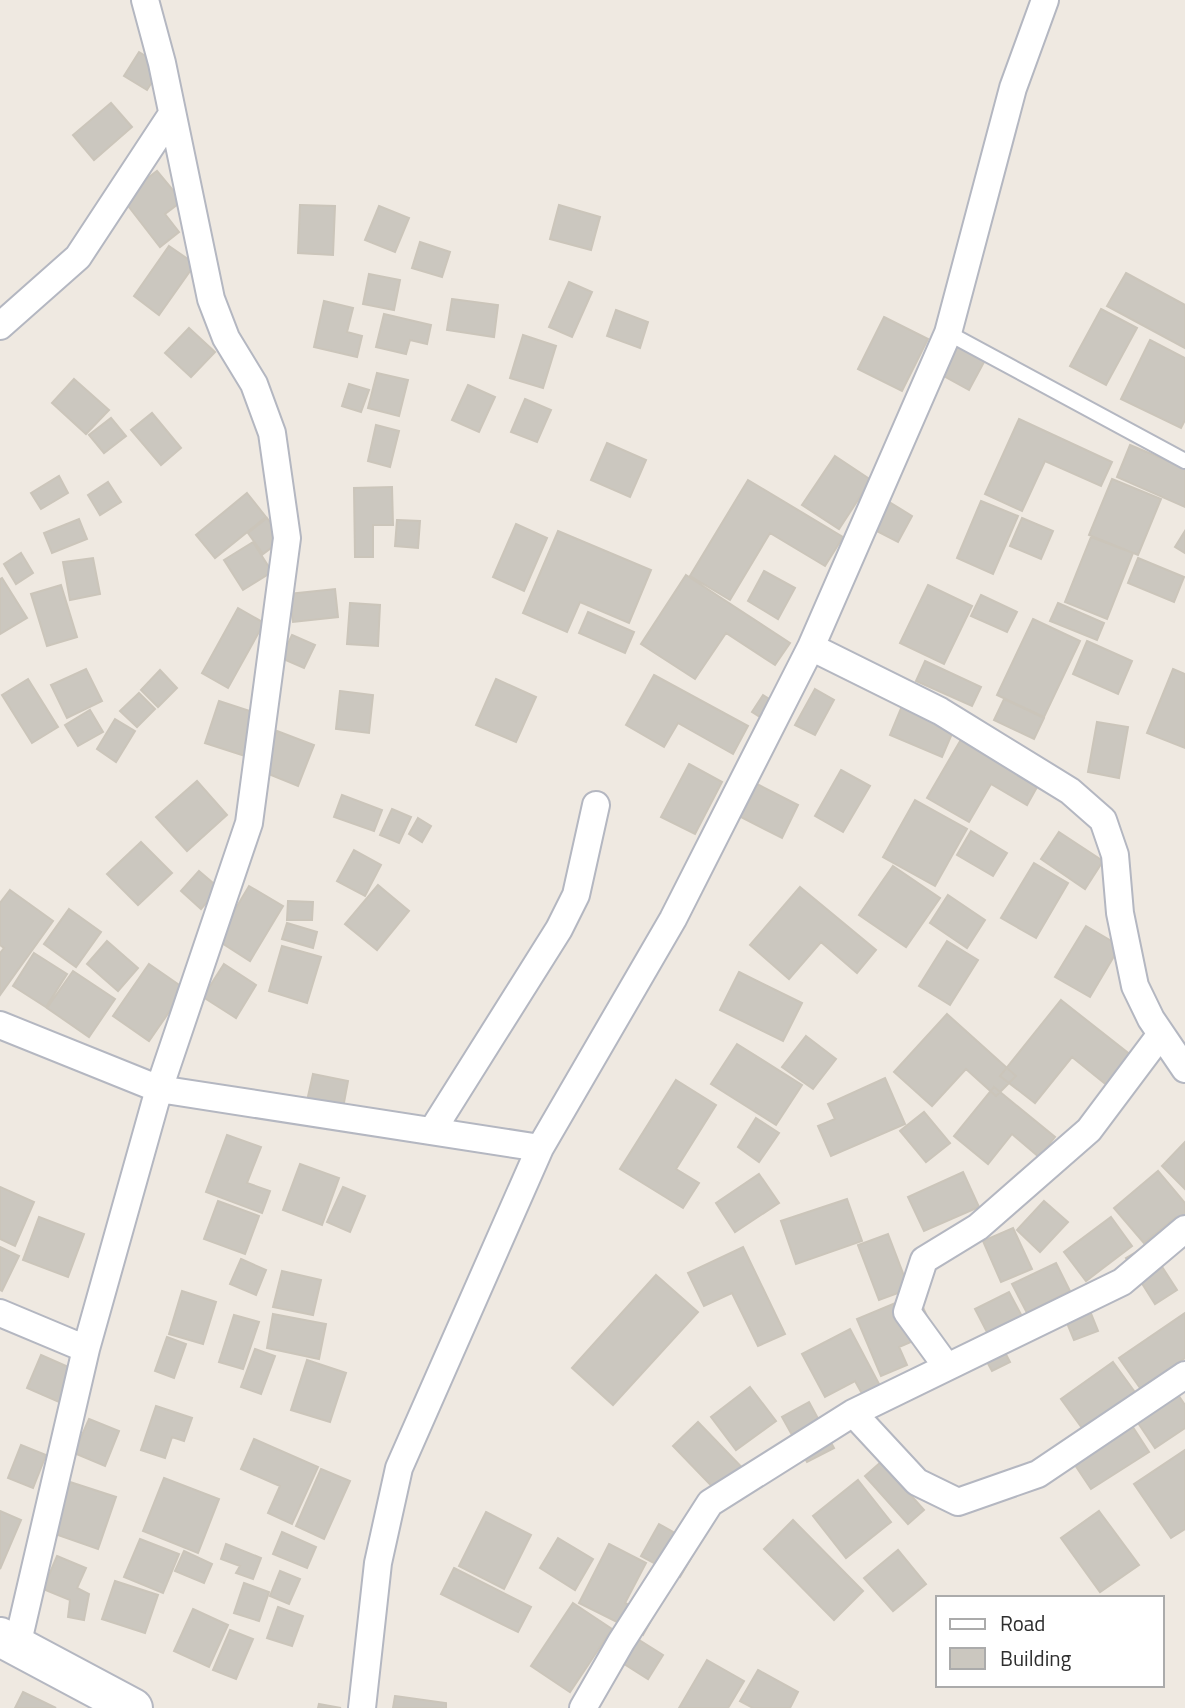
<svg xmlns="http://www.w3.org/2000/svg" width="1185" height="1708" font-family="'Titillium Web',sans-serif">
<rect width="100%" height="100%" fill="#efe9e1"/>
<!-- building -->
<path fill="#cbc7bf" stroke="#cbc5ba" stroke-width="2" d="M139 52 162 66 147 90 124 76Z
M111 103 132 127 94 160 73 135Z
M157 171 182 201 165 214 179 232 160 247 122 198Z
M300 205 335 206 333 255 298 253Z
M559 205 600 217 591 250 550 239Z
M379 206 409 218 395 252 365 240Z
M420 242 450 252 442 277 412 268Z
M169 246 195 264 159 315 134 296Z
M1126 273 1185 305V348L1107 306Z
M369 274 400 280 394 310 363 304Z
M569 282 592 292 572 337 549 327Z
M452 299 498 305 494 337 447 330Z
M324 301 353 308 347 332 362 336 357 357 314 347Z
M1101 309 1137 328 1106 385 1070 366Z
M616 310 648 322 640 348 607 336Z
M384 314 431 325 427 344 410 340 406 354 376 347Z
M884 317 928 339 902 391 858 369Z
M189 328 215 352 191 377 165 353Z
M955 331 990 351 969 390 933 370Z
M523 335 556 346 543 388 510 378Z
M1150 340 1185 358V420L1181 428 1121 399Z
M377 373 408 380 399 416 368 408Z
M74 379 109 410 86 434 52 403Z
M349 384 369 390 361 412 342 406Z
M468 385 495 397 479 432 452 420Z
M525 399 551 410 537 442 511 432Z
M152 413 181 448 161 465 131 430Z
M111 418 126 436 104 453 89 435Z
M1019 419 1112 462 1101 486 1045 461 1022 511 985 494Z
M376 425 399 431 390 467 368 461Z
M607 443 646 460 630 497 591 480Z
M1130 445 1185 468V507L1117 477Z
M835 456 871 480 839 529 802 505Z
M59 476 68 493 41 509 31 493Z
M1112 479 1161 499 1138 555 1089 535Z
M748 480 843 537 825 566 770 533 730 600 690 576Z
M108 482 121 502 100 515 88 495Z
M392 487 393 525H373V557H355L354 488Z
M247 493 266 517 215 558 196 535Z
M886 500 912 516 898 542 871 528Z
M981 501 1018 516 993 574 957 558Z
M267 518 283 539 263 554 248 533Z
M1022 518 1053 531 1041 559 1010 546Z
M79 519 87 539 52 553 44 533Z
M397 520 420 521 418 548 395 546Z
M516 524 547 538 524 591 493 577Z
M558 531 651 570 629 623 580 602 567 632 523 613Z
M1185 531V553L1175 547Z
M1091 537 1133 553 1107 619 1065 602Z
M253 542 272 572 243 590 224 560Z
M21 553 33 573 16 584 4 564Z
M93 558 100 594 70 600 63 562Z
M1138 558 1184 577 1174 602 1128 583Z
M764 571 795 588 778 619 748 601Z
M686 575 790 643 775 665 726 633 695 679 641 644Z
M2 578 27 618 0 634V579Z
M61 585 77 637 47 646 31 594Z
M928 585 972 606 944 664 900 643Z
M335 589 338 617 293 622 289 594Z
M981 595 1017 612 1007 632 971 616Z
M350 603 380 605 378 646 347 644Z
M1058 603 1104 623 1097 640 1050 621Z
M238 608 264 623 228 688 202 673Z
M588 612 634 632 625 653 579 633Z
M1033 619 1080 641 1044 717 997 695Z
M292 635 315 645 304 668 281 658Z
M1087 641 1132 661 1118 694 1073 674Z
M925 661 981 687 972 706 916 681Z
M86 669 102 701 67 718 51 685Z
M1173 669 1185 674V748L1147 733Z
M160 670 177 688 158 707 141 690Z
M654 675 748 726 733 754 678 723 664 747 626 725Z
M28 679 58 727 32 743 2 695Z
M496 679 536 697 516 742 476 725Z
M815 689 834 700 815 735 795 725Z
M340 691 373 695 369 733 336 729Z
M139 693 155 709 137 727 120 711Z
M763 695 779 705 768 722 752 712Z
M1004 699 1044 718 1034 739 994 720Z
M219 701 259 714 245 756 205 743Z
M902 706 954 729 942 757 890 735Z
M90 710 103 732 78 746 65 725Z
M115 719 135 731 116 762 97 749Z
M1097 722 1128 727 1119 778 1088 772Z
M277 731 314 745 298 786 261 771Z
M963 736 1041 780 1027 805 991 784 969 822 927 798Z
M689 764 722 782 695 834 661 817Z
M841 770 870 786 843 832 815 816Z
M197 781 227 815 187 851 156 817Z
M755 783 798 805 782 838 739 816Z
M342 795 382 810 374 831 334 817Z
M915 800 967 829 935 886 883 857Z
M392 809 411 817 399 843 380 835Z
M418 818 431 826 422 842 409 834Z
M971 831 1007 853 993 876 957 855Z
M1059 832 1103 861 1085 889 1041 859Z
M141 842 172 873 138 905 107 874Z
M354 850 381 865 365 896 337 881Z
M1034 863 1068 883 1036 938 1001 918Z
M893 866 940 898 906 947 859 915Z
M199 871 219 888 201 909 181 891Z
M378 885 409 911 377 950 345 924Z
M249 886 283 906 250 961 217 940Z
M800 887 876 950 857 973 821 942 789 979 750 945Z
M10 890 53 921 0 995V953L4 948 0 945V903Z
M948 895 985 920 967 948 930 923Z
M288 901 313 902 312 920H287Z
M69 909 101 932 76 967 44 944Z
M287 923 317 932 313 948 282 939Z
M1086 926 1120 946 1090 997 1055 977Z
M107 941 138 968 118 991 87 964Z
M947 941 978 960 950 1005 919 986Z
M282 946 321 957 307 1003 269 991Z
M34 953 67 974 46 1007 13 986Z
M149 964 185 989 149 1041 113 1016Z
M224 964 256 985 236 1018 203 997Z
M73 971 115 999 89 1037 47 1008Z
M739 972 802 1003 783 1041 720 1010Z
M1061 1000 1132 1056 1108 1086 1072 1057 1035 1103 1000 1076Z
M947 1014 1016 1076 996 1096 966 1069 932 1106 894 1072Z
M806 1036 836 1059 813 1089 782 1067Z
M737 1044 802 1085 776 1125 711 1084Z
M313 1074 348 1081 343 1108 307 1101Z
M885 1078 905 1124 831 1156 818 1126 835 1119 828 1104Z
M676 1080 716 1105 676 1169 699 1183 683 1208 620 1169Z
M994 1087 1055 1137 1039 1157 1012 1134 988 1164 954 1136Z
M924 1112 950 1143 926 1162 900 1131Z
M756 1118 779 1133 759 1162 738 1147Z
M227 1135 261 1147 247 1183 270 1191 262 1213 206 1192Z
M1185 1142V1189L1162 1166Z
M300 1164 339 1178 322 1225 283 1210Z
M1158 1171 1185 1203V1230L1175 1218 1144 1243 1114 1208Z
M963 1172 979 1207 924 1231 908 1197Z
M759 1174 779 1203 735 1232 716 1203Z
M0 1187 34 1202 15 1246 0 1239Z
M343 1187 365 1196 350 1232 327 1222Z
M847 1199 862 1241 796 1264 781 1221Z
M218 1201 259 1216 245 1254 204 1239Z
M1044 1201 1068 1222 1040 1252 1017 1230Z
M39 1217 84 1234 68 1277 23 1260Z
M1111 1217 1132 1246 1086 1281 1064 1252Z
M1013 1228 1032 1269 1001 1282 983 1241Z
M888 1234 909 1289 879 1300 858 1245Z
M1148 1245 1177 1290 1155 1304 1126 1258Z
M0 1247 19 1256 2 1291 0 1290Z
M743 1247 785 1334 758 1346 732 1293 704 1306 688 1273Z
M241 1259 266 1270 256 1295 230 1284Z
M1056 1263 1070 1291 1027 1313 1012 1284Z
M282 1271 321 1280 313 1315 273 1307Z
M656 1275 698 1312 613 1405 572 1368Z
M182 1291 216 1302 203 1344 169 1334Z
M1009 1292 1025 1322 991 1340 975 1309Z
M917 1294 934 1332 899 1347 907 1365 881 1376 857 1319Z
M1084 1296 1098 1331 1074 1340 1060 1306Z
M1185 1313V1358L1140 1388 1119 1358Z
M273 1314 326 1324 319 1359 267 1348Z
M234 1315 259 1322 243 1369 219 1362Z
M850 1329 887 1399 870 1408 855 1381 825 1397 802 1354Z
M167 1337 186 1344 174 1378 155 1371Z
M998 1339 1010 1362 992 1371 980 1349Z
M255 1349 275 1356 261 1394 241 1387Z
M41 1355 73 1369 59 1402 27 1388Z
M307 1360 346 1373 330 1422 291 1410Z
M1113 1362 1137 1395 1085 1432 1061 1399Z
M1166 1377 1185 1405V1428L1155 1448 1126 1405Z
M750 1387 776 1421 736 1450 711 1417Z
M809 1402 834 1448 807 1462 782 1417Z
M156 1406 192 1418 184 1441 172 1437 165 1458 141 1450Z
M1127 1418 1149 1452 1091 1489 1069 1456Z
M89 1419 119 1431 105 1466 74 1453Z
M698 1422 755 1481 730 1505 673 1446Z
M254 1439 318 1467 292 1524 268 1513 280 1486 241 1469Z
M21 1445 46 1455 33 1488 8 1478Z
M1185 1450V1529L1171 1538 1134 1484Z
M881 1462 924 1510 908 1524 865 1476Z
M321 1469 350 1481 324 1539 296 1526Z
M164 1478 219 1499 198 1553 143 1531Z
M858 1480 891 1522 846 1558 813 1516Z
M70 1482 116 1497 98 1549 52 1533Z
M0 1511 21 1520 0 1569Z
M1099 1511 1139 1565 1100 1592 1061 1538Z
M486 1512 531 1535 504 1589 459 1566Z
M793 1520 863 1591 834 1620 764 1549Z
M659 1524 698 1546 680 1577 641 1556Z
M282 1532 316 1547 307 1568 273 1554Z
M558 1538 593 1559 575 1590 540 1568Z
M140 1539 179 1554 163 1593 124 1577Z
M226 1544 261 1558 253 1579 236 1573 240 1566 221 1559Z
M609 1544 646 1563 625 1603 653 1617 643 1635 579 1603Z
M898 1550 926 1584 893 1611 864 1578Z
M184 1551 212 1564 204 1583 175 1571Z
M57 1556 86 1568 77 1588 89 1594 84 1620 68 1617 70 1600 43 1589Z
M454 1568 531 1607 518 1632 441 1594Z
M280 1571 300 1579 289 1604 270 1596Z
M115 1581 158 1595 145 1633 102 1619Z
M244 1583 269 1592 259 1621 234 1613Z
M573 1603 612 1629 570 1692 531 1666Z
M278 1607 303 1616 292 1646 267 1638Z
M193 1609 228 1625 209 1667 174 1651Z
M617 1626 663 1655 648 1679 602 1650Z
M230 1630 253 1639 236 1679 213 1670Z
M707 1660 744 1681 728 1708H679Z
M758 1670 798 1692 790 1708H753L740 1701Z
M23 1692 56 1708H15Z
M395 1696 446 1703V1708H393Z
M319 1704 341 1708H318Z"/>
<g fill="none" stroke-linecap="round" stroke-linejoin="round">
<!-- service casing -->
<g stroke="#b4b7c1" stroke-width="18">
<path id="service" d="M948 333 1185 461"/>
</g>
<!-- minor casing -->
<g stroke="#b4b7c1" stroke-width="30">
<path id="minor" d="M0 326 78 257 172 114
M811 647 940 711 1070 791 1103 820 1115 855 1120 913 1135 986 1151 1019 1185 1069
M0 1025 159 1089 540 1148
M432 1131 559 929 576 895 596 805
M0 1313 86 1349
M947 1367 907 1312 924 1260 978 1227 1089 1130 1161 1034
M853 1413 917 1482 958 1502 1038 1474 1185 1375
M17 1646 86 1349 159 1089 249 823 287 538 272 433 254 384 226 338 211 299 162 63 145 0
M362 1708 378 1563 399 1468 540 1148 673 919 811 647 948 333 1013 88 1045 0
M583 1708 621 1642 710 1503 853 1413 1122 1282 1185 1229"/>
</g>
<!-- secondary casing -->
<g stroke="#b4b7c1" stroke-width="42">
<path id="secondary" d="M0 1637 133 1708"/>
</g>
<!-- service -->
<use href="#service" stroke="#fff" stroke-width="14"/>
<!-- minor -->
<use href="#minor" stroke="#fff" stroke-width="26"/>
<!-- secondary -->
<use href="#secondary" stroke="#fff" stroke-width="38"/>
</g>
<!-- legend -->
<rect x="936" y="1596" width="228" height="91" fill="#ffffff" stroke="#ababab" stroke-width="2"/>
<rect x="950" y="1619" width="35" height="10" fill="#ffffff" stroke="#ababab" stroke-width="2"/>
<text x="1000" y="1631" font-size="21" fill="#2e2e2e">Road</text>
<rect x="950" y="1648" width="35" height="21" fill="#cbc7bf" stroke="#ababab" stroke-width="2"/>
<text x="1000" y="1666" font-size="21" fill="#2e2e2e">Building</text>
</svg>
